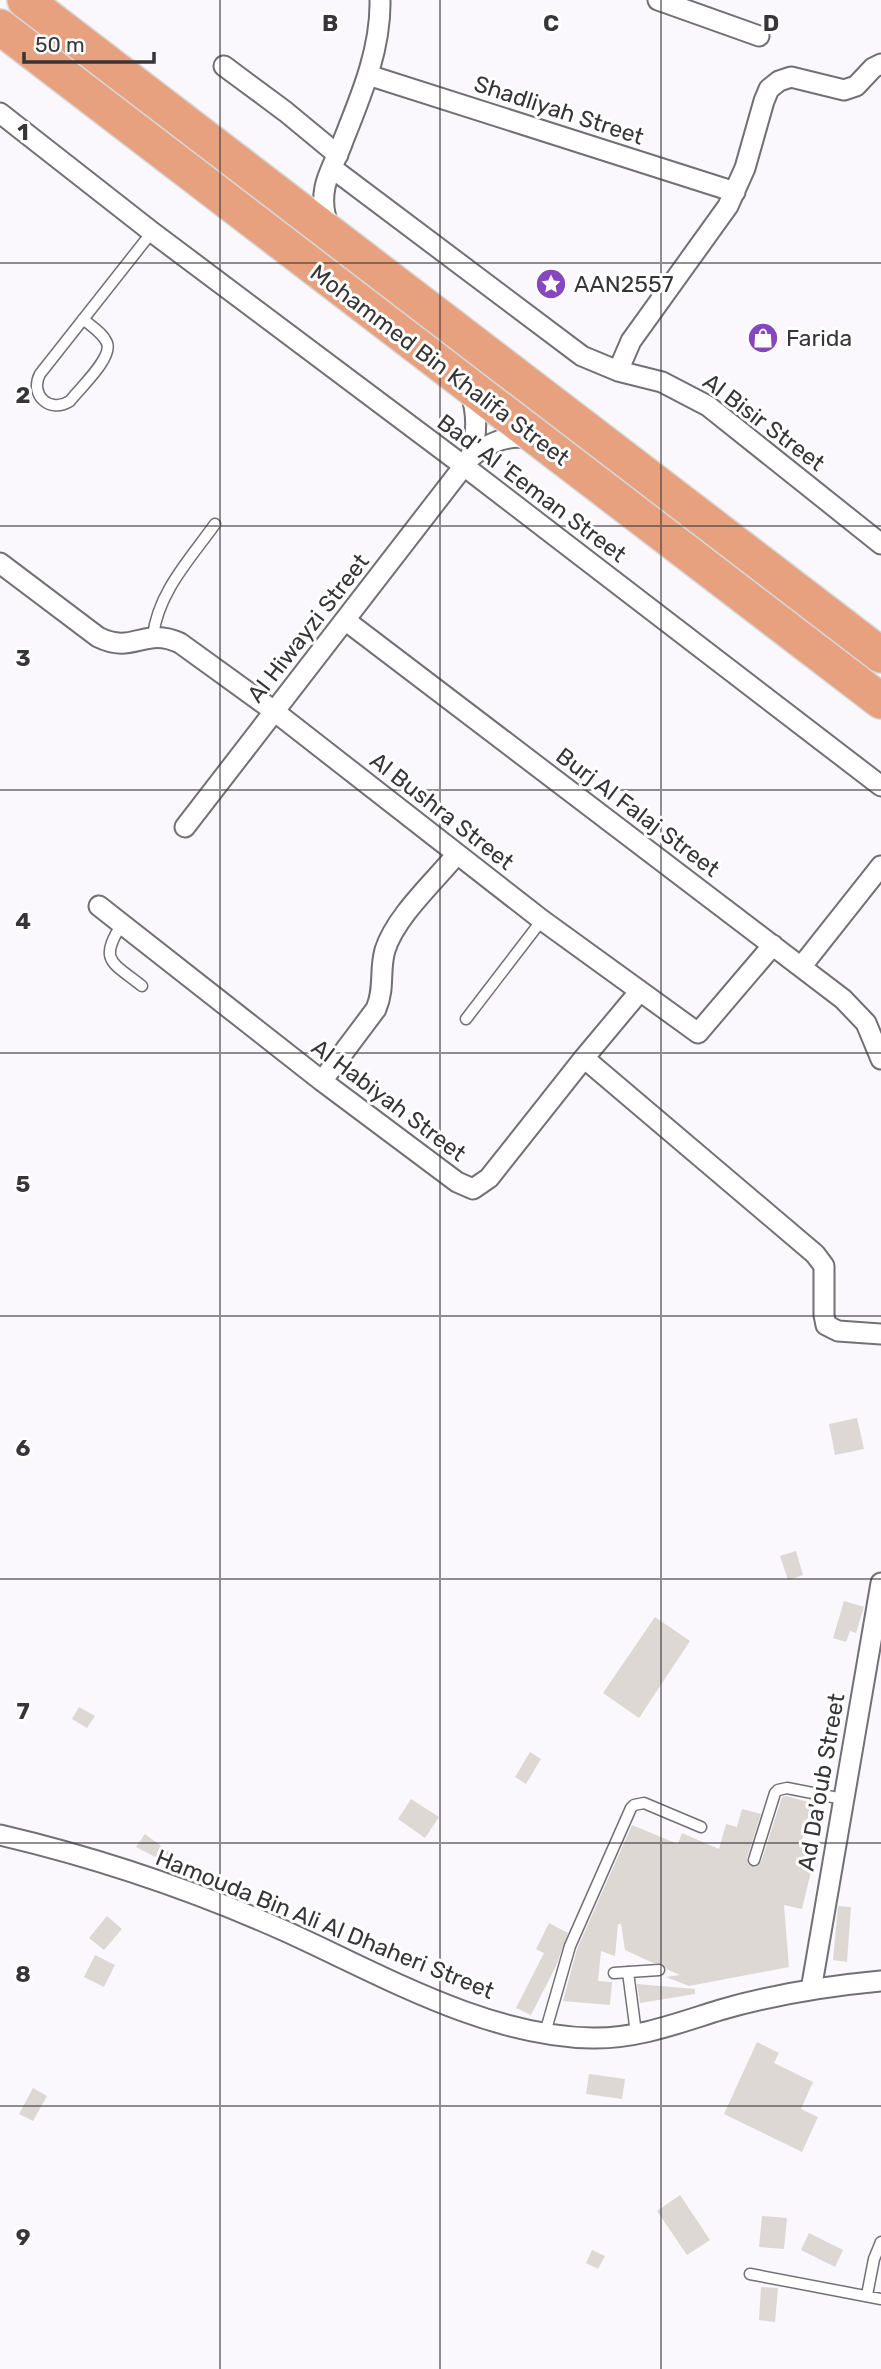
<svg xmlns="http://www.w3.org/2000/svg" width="881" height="2369" font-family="Rubik,sans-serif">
<rect width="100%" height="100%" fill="#faf7fd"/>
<!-- building -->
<path fill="#ded8d4" d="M857 1418 864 1449 835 1455 829 1424Z
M796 1551 803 1575 788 1580 780 1556Z
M844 1601 864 1607 856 1633 850 1631 846 1642 833 1638Z
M655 1617 690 1641 639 1718 603 1693Z
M79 1707 95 1716 87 1728 72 1719Z
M530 1752 541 1759 526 1784 515 1777Z
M786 1796 812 1803 800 1847 816 1851 802 1909 784 1905 789 1967 689 1986 666 1977 680 1975 666 1969 663 1964 653 1963 625 1950 621 1924H618L615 1956 601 1951 598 1981 612 1982 610 2005 563 2001 577 1949 632 1825 678 1844 682 1833 719 1849 726 1824 737 1827 742 1809 761 1814 747 1858 748 1864 755 1867 761 1862 782 1797Z
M411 1799 439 1817 425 1838 398 1819Z
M145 1834 184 1863 180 1870 136 1847Z
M838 1906 851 1907 847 1962 833 1960Z
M107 1916 122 1929 104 1950 89 1938Z
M549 1923 568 1933 556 1966 531 2015 516 2008 544 1953 536 1949Z
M95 1955 115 1965 104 1987 84 1977Z
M637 1984 695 1989V1994L640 2003Z
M757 2042 779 2053 774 2063 813 2082 801 2109 818 2117 802 2152 724 2114Z
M589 2074 625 2079 622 2099 586 2094Z
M33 2088 47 2096 33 2121 19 2114Z
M680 2195 710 2240 687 2255 657 2211Z
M762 2216 787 2218 784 2249 759 2247Z
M809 2233 843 2250 835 2267 801 2250Z
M592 2250 605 2256 598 2269 586 2263Z
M761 2287 778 2288 775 2322 759 2320Z"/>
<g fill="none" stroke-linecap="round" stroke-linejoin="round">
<!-- lane casing -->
<g stroke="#727075" stroke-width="13">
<path id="lane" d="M83 319C91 326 103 333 107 343 113 358 79 389 70 401 50 414 29 395 40 374L152 232
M153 636C158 592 191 558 215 524
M122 924C98 961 112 962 142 986
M466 1019 542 920
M754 1860 775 1793 778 1790 787 1788 843 1799
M628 1972 636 2033
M614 1973 659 1970
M545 2033 570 1946 631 1808 634 1805 644 1803 701 1827
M750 2274 881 2299
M867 2295 874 2259 881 2242"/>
</g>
<!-- street casing -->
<g stroke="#727075" stroke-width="23">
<path id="street" d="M658 0 759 36
M224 66 286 112 338 155
M368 75 735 192
M0 113 152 232 464 466 881 786
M332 168 582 356 618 371 662 382 708 406 881 544
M330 229C324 216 322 202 325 187 328 172 338 156 343 141 361 96 381 49 380 0
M618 371 631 341 728 206 745 168 764 101 769 89 779 81 791 77 844 90 856 86 873 68 881 64
M469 388C478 412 478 434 470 458
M0 563 98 637C134 655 144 626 180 643L274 711 542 920 698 1033 773 945
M345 620 843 999 866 1023 881 1059
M185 827 470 458C488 443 508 433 533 439
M99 906 322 1081 457 1182 473 1189 489 1178 584 1058 815 1254 824 1266V1315L826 1325 838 1331 881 1334
M801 967 881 866
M584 1058 640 991
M322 1081 376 1009C385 988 379 971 385 950 396 916 434 882 457 854
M0 1835C98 1858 193 1890 285 1931 380 1974 485 2036 592 2038 637 2039 678 2023 720 2010 772 1995 827 1986 881 1981
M811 1990 881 1583"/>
</g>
<!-- highway casing -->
<g stroke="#d7d7d7" stroke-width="38">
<path id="highway" d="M25 0C310 219 596 436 881 655
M0 27 881 701"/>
</g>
<!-- lane -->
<use href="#lane" stroke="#fff" stroke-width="10"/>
<!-- street -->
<use href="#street" stroke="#fff" stroke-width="19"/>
<!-- highway -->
<use href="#highway" stroke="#e8a17f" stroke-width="35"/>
</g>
<!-- grid -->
<path fill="none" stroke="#373538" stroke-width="2" stroke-opacity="0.55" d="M220 0V2369M440 0V2369M661 0V2369M0 263H881M0 526H881M0 790H881M0 1053H881M0 1316H881M0 1579H881M0 1843H881M0 2106H881"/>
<!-- icons -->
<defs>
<g id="sight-disc" transform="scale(1.575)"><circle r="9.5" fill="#8747bc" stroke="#fff"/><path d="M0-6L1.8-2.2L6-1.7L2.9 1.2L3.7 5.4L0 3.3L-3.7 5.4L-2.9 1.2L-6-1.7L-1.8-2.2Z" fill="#fff"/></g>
<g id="shop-disc" transform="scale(1.575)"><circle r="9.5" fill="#8747bc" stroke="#fff"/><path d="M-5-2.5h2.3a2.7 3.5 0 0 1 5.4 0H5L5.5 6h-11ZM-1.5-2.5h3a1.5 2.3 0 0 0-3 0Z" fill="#fff"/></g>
</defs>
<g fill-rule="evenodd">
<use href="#sight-disc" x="551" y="284"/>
<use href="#shop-disc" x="763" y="338"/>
</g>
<g text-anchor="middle" stroke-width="6" stroke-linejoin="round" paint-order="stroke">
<!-- street labels -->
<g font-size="23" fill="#373538" stroke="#fff">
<text transform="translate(559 110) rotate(18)" y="8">Shadliyah Street</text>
<text transform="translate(440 365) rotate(37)" y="8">Mohammed Bin Khalifa Street</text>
<text transform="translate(764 422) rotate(37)" y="8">Al Bisir Street</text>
<text transform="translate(532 488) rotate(37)" y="8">Bad' Al 'Eeman Street</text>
<text transform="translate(308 628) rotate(-52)" y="8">Al Hiwayzi Street</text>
<text transform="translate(442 811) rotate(38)" y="8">Al Bushra Street</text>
<text transform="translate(638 812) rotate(37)" y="8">Burj Al Falaj Street</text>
<text transform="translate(389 1100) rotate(37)" y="8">Al Habiyah Street</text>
<text transform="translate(821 1782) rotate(-80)" y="8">Ad Da'oub Street</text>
<text transform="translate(325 1924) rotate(22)" y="8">Hamouda Bin Ali Al Dhaheri Street</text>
</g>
<!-- poi labels -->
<g font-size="23" fill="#373538" stroke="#fff" text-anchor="start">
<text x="574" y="292">AAN2557</text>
<text x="786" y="346">Farida</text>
</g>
</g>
<g font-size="23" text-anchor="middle" font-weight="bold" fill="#373538" stroke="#fff" stroke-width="6" stroke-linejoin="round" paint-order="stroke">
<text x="330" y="31">B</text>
<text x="551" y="31">C</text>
<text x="771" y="31">D</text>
<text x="23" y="140">1</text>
<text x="23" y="403">2</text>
<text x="23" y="666">3</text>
<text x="23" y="929">4</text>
<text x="23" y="1192">5</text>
<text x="23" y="1456">6</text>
<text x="23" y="1719">7</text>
<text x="23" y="1982">8</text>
<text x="23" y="2245">9</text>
</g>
<!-- scale -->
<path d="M24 52v10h130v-10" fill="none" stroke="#373538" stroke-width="3.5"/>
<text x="35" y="52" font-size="21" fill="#373538" stroke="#ffffff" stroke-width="5" paint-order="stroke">50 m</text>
</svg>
